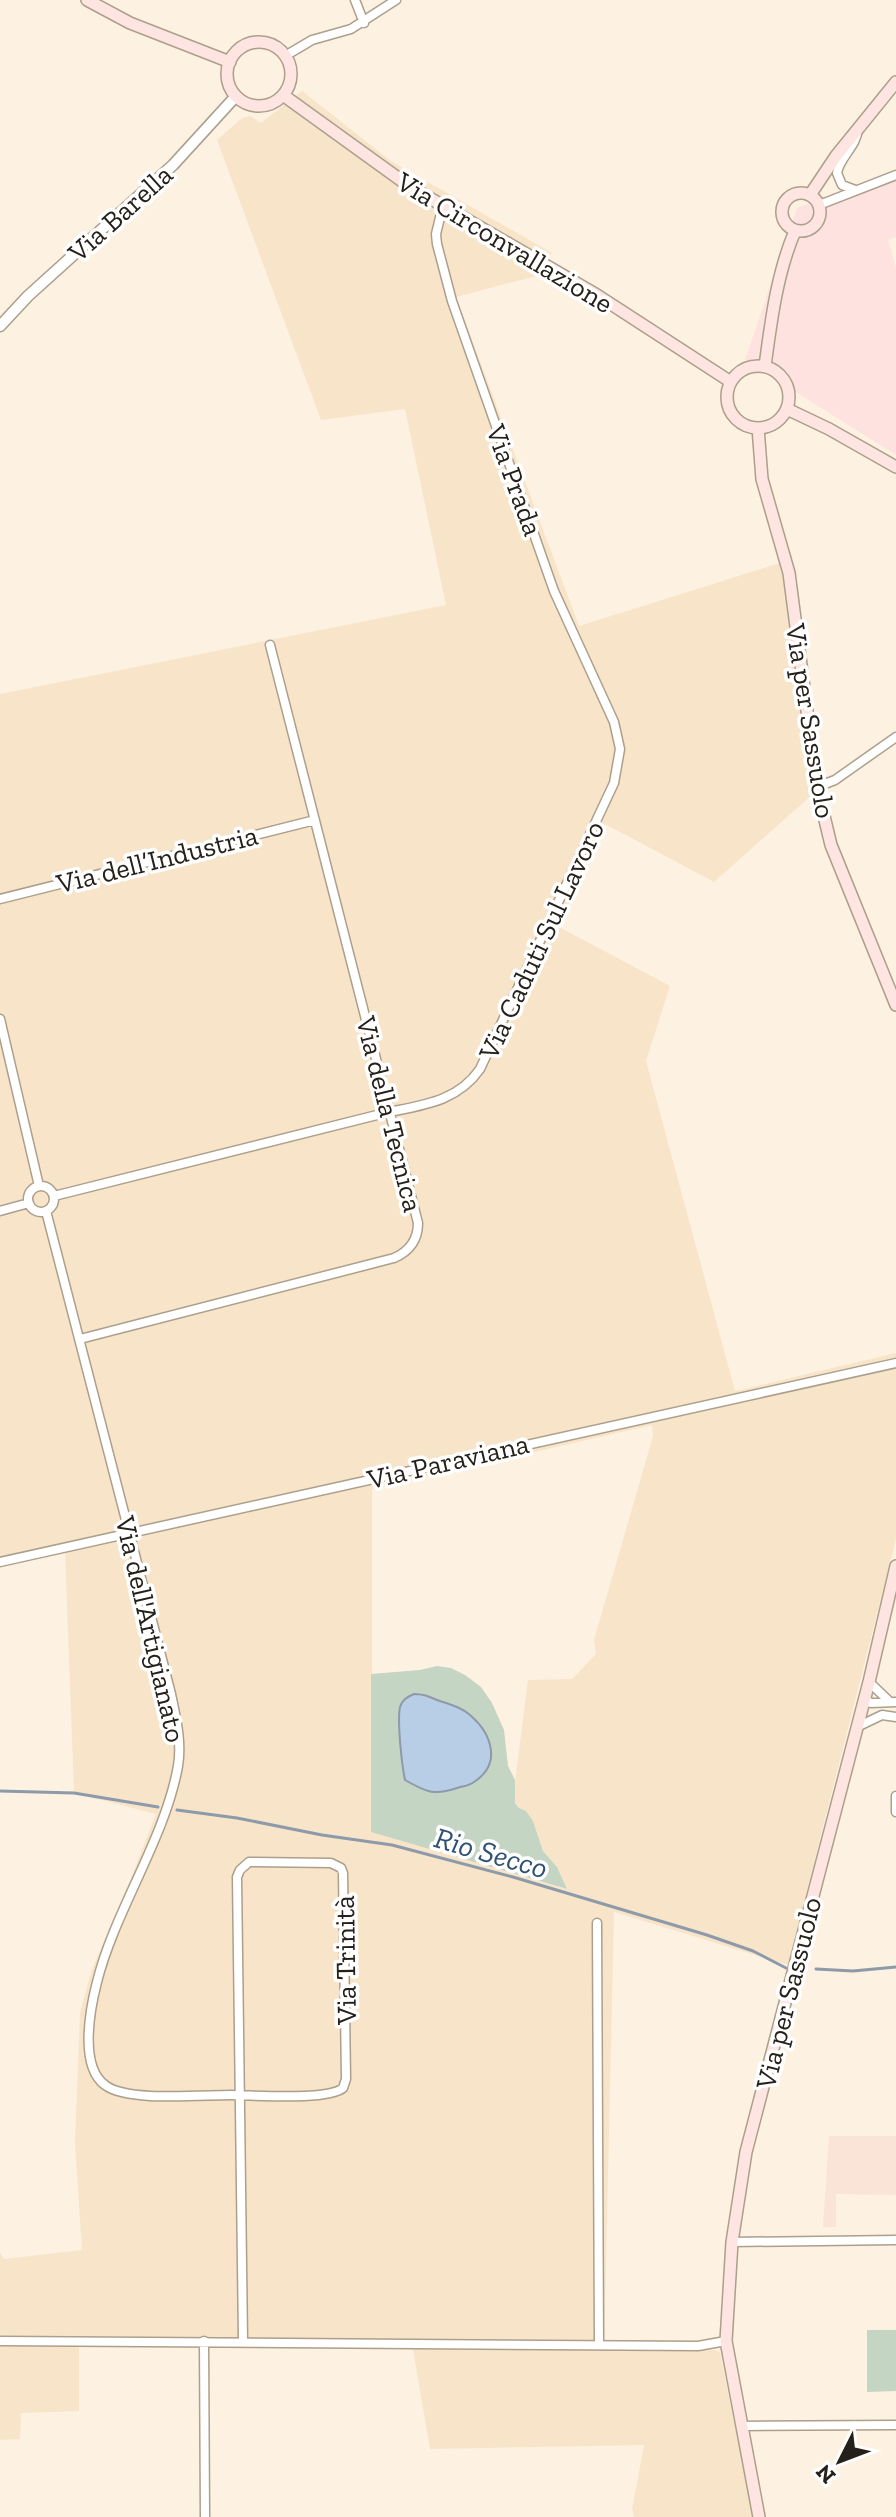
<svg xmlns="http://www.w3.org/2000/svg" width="896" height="2517" font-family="'Zilla Slab',serif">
<rect width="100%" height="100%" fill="#fdf1e1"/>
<!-- commercial -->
<path fill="#fde2e0" d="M896 169V237L888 240 896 268V455L745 360 797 208Z"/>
<!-- built -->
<path fill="#f8e5c9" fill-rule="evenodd" d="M302 91 391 161 552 253 540 275 456 297 579 626 783 562 814 793 714 882 605 824 559 927 670 986 646 1061 735 1391 896 1353V1539L788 1965 614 1912 604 2350H714L720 2352 737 2437 760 2517H634L632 2509 644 2445 430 2449 412 2344 79 2347V2411L21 2413 20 2439 0 2440V2253L4 2259 82 2250 75 2142 80 2013 91 1972 131 1878 156 1814 74 1793 65 1551 0 1565V694L446 605 405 409 321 420 217 140 242 118 250 116 261 123ZM652 1425 653 1436 594 1640 596 1654 572 1679 528 1680 513 1798 519 1808 533 1821 543 1851 557 1867 566 1889 372 1832V1489Z"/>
<!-- education -->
<path fill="#fae4d7" d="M829 2136H896V2195L836 2194V2227H823Z"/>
<!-- green -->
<path fill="#c4d5c3" d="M437 1666 451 1668 465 1675 481 1687 492 1703 504 1730 508 1766 515 1780V1803L519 1808 526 1811 533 1821 543 1851 557 1867 567 1889 371 1832V1674L420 1670Z
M867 2330H896V2391L867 2392Z"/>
<!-- water -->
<path fill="#b8cee7" stroke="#8c9aa9" stroke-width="2" d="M414 1694C423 1694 428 1696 437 1700 449 1704 461 1707 470 1715 492 1734 502 1764 474 1782 469 1786 463 1786 457 1788 434 1796 426 1792 405 1780 402 1766 397 1722 400 1707 402 1700 407 1697 414 1694Z"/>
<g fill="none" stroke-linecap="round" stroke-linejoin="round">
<!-- stream -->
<path stroke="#8c9aa9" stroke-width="3" d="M0 1791 74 1793 158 1807
M177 1810 237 1818 322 1835 392 1845 513 1877 707 1935 753 1951 786 1968
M816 1969 853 1971 896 1967"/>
<!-- minor casing -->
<g stroke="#ac9f8b" stroke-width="11">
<path id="minor" d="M355 0 364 23
M285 56 312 40 351 29 396 0
M855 190 842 185 837 173C840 156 857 147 858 128
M819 205 896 175
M817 787 835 780 896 737
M0 899 315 820
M0 1019 39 1186
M28 1199a13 13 0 1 1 26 0a13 13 0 1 1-26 0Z
M54 1196 389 1112C424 1105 458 1101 480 1069L614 783 620 749 614 722 554 591 452 301 437 244 436 234 443 205
M0 1211 29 1203
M46 1211 171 1694C176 1718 182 1742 178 1766 165 1839 115 1910 97 1982 90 2009 79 2066 105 2085 126 2102 201 2095 230 2095 255 2095 327 2101 343 2088L346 2079 343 1873 341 1868 331 1863 249 1862 240 1870 237 1877 243 2341
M80 1339 394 1258C410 1251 418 1240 418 1223L270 645
M0 1562 896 1363
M869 1682 889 1701
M864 1699 871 1703 896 1702
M857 1727 882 1715 896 1717
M896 1796V1812
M597 1923 599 2345
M732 2242 896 2240
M0 2341 698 2346 726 2341
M204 2341 205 2517
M741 2426 896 2425"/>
</g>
<!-- tertiary casing -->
<g stroke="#ac9f8b" stroke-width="13">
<path id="tertiary" d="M0 326 28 296 173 165 236 96"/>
</g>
<!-- secondary casing -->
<g stroke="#ac9f8b" stroke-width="14">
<path id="secondary" d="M87 0 130 23 230 62
M227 74a32 32 0 1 1 64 0a32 32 0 1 1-64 0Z
M283 95 409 186 597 295 731 382
M782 212a19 19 0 1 1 38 0a19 19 0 1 1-38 0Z
M810 195 836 156 896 82
M727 397a31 31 0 1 1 62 0a31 31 0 1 1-62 0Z
M765 366C771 321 777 273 795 231
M787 409 829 429 896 467
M758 428 762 479 789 573 817 787 831 845 896 1005
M759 2517 726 2341 732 2242 746 2152 869 1682 896 1566"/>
</g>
<!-- minor -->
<use href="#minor" stroke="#fff" stroke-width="8"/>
<!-- tertiary -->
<use href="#tertiary" stroke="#fff" stroke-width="10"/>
<!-- secondary -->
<use href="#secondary" stroke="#fee5e1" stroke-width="11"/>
</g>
<g text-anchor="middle" stroke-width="7" stroke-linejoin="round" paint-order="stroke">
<!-- street labels -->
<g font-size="28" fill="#252019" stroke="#fff">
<text transform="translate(120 213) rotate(-42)" y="10">Via Barella</text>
<text transform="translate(505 242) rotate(31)" y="10">Via Circonvallazione</text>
<text transform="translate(515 480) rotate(70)" y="10">Via Prada</text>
<text transform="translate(811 721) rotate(81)" y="10">Via per Sassuolo</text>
<text transform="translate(157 859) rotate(-14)" y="10">Via dell’Industria</text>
<text transform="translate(541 940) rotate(-65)" y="10">Via Caduti Sul Lavoro</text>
<text transform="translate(390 1114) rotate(76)" y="10">Via della Tecnica</text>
<text transform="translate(448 1461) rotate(-13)" y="10">Via Paraviana</text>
<text transform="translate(151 1629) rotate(77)" y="10">Via dell'Artigianato</text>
<text transform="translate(345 1960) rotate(-91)" y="10">Via Trinità</text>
<text transform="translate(788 1993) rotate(-76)" y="10">Via per Sassuolo</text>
</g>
<!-- water labels -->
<g font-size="30" font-style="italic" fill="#2f5175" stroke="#fff">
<text transform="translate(491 1853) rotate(16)" y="10">Rio Secco</text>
</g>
</g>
<!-- north arrow -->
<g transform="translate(840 2461) rotate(228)" stroke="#ffffff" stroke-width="6" paint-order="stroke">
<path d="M0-6L14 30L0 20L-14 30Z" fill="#252019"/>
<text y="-12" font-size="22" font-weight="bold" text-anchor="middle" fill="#252019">N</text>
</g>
</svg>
